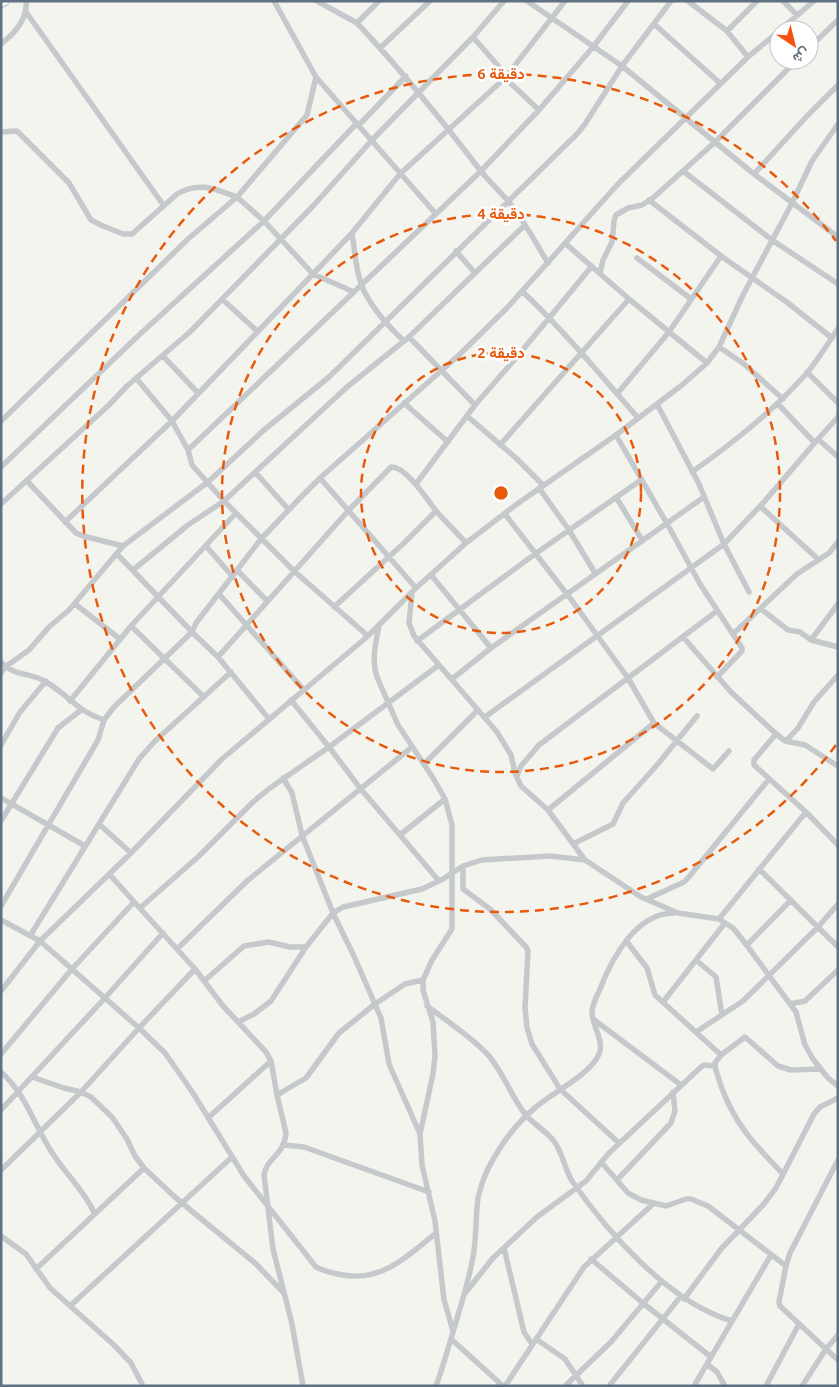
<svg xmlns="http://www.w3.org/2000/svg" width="839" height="1387" font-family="Ubuntu,Vazirmatn,sans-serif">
<rect width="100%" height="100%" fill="#f4f4ef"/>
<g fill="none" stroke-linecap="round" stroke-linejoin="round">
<!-- secondary casing -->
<g stroke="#b5babf" stroke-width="10">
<path id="secondary" d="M1 3 5 1"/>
</g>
<!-- street -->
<path stroke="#c6c9cc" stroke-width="5.5" d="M274 1 316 77 307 115 237 197 264 221 313 274 354 292
M317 1 357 23
M379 1 357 23C401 70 441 119 480 170 489 181 499 191 508 201 524 220 535 242 548 263
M527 1 622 66 754 174 838 237
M688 1 727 31 748 57
M783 1 797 15
M26 12 164 206
M654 24 720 83
M780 30 814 1
M727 31 757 1
M473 37 506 75
M1 44C14 34 28 19 26 1
M380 48 430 1
M809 48 838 20
M316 77 436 214
M505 78 539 110
M359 125 406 76
M1 132 17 131 69 183 91 220 101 225 123 234H132L177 194C199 181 215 189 237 197L188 239 1 421
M683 171 772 240 838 284
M754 174 807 116 838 85
M649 200 721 256 788 303 832 338
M352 233C355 252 356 274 364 291 373 309 389 327 404 341
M566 244 629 299 707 363
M456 251 475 273 525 225
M637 258 691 299
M600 273 603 260 612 242 614 221 616 215 628 208 642 205 653 198 715 142 797 60
M522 291C564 331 600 374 638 418
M222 299 257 331
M409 337 475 405
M719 347 744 364 783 399
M163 356 198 393
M807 372 838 403
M136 378 172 421 188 450 192 465 224 501 294 571 368 636
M617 394 669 332 721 256
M404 403 448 442
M657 404 699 484 724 544 749 592
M778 404 814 442
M467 416 516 458 543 485
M616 435 670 529 700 584 742 648V651L717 677
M818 439 838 417
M500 445 629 299
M188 450 481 171 539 110 593 47 628 1
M1 467 139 335 264 221 357 123
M255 472 289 510
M692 472C734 442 772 412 806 374 818 360 827 344 838 329
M320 478 416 588
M27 481 76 533 83 536 123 546
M416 484 475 405 516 358 592 266
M539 488 569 530 595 573
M616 497 642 540
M1 504 109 405 127 386 191 331 314 205 372 140 473 37 504 1
M760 506 819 560
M505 514 573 602 628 678 654 723 713 769 729 751
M65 522 172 421 313 274 352 233 400 174 505 78 565 1
M206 546 233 577
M117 554 192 632 218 657 269 719
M133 570 188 525 224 501 347 387 409 337 475 273
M238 571 267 601
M431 575 491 648
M412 592 409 623 414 636 497 732 511 755 515 773 521 786 548 810 585 860 641 897 678 913 719 919 733 928 742 939 796 1012 805 1045 813 1059 828 1078 838 1086
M219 594 304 690
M75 604 120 639
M334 607 404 543 436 511
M761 609 788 630 800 632 811 640 838 647
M379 625C376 643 371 659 377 677L398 725 433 778 445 799 452 825V929L432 960 423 980V990L433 1022 435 1056 433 1074 420 1134 422 1165 435 1221 444 1300 453 1331
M131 626 204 697
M733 634 797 574 829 553 838 542
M683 637 731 692 774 732 785 741 805 745 838 766
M811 640 838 604
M417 641 535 554 641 480
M218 657 348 511 391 467C406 466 428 501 437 512 446 522 457 533 466 543
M1 662C14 677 31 672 46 682 69 695 76 711 104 720
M1 673 5 667 29 650 49 627 69 610 123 546 208 482 264 430 329 377 577 134 585 124 622 66 671 1
M452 679 491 648 704 497
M291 700 329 747 360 788 439 881
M70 701 131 626 236 513
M485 717 724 544 764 502 818 439 838 457
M776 734 754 760V765L806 812 838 845
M786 741 798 728 814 702 838 675
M1 745 20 712 46 681
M424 764 478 710
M517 776 521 766 539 745 717 611
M283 778 292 793 302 835 333 913 353 954 381 1018 389 1064 420 1134
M1 798 85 846
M548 810 654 723
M1 821 58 728 81 710
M99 824 131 853
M400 835 445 799
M573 844 613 824 623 803 657 765 697 716
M463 866V889L490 909 526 947 528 951 525 1007 527 1028 532 1044 560 1089 619 1143
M759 869 838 947
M109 874 195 969 223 1006 266 1052 271 1061 277 1095 286 1133C284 1156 267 1157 264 1175L273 1249 292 1324 303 1386
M647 899 684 882 688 878 769 779
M1 906 98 740 104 720 114 707 192 632 196 623 261 539 300 498 320 478 459 355 507 308 618 184 748 57 779 31
M140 908 199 856 253 802 270 788 329 747 439 665
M719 919 806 812
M1 920 40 941 139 1028 165 1053 193 1093 244 1176 316 1267C325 1272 333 1273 343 1275 382 1282 408 1256 436 1233
M30 936 139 759 155 741 231 672
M627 942 647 968 655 995 721 1055
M747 945 791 900
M177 949 247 881 412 747
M696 960 716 977 722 1015
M204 981 244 946 269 942 290 947H306
M1 991 40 941 131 853 222 759 368 636 416 588 466 543 517 504 616 435 682 385 707 363 719 347 743 295 792 203 812 161 838 124
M663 1002 725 923
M790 1004 805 1001 838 970
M427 1006C447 1021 473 1038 489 1056 504 1074 511 1096 525 1114 533 1124 545 1130 553 1140 563 1152 564 1168 572 1181 608 1233 670 1303 732 1321
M593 1019 681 1085
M238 1022 254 1014 271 1001 306 947 333 913 343 907 422 889 443 879 463 866 482 860 550 856 585 860
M696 1032 743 1001 818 927 838 904
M1 1054 72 969 134 902
M1 1072C28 1096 35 1129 55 1157 69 1178 83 1189 95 1214
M32 1077 64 1088 81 1092 91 1097 112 1117 127 1139 135 1156 144 1168 177 1199 255 1263 283 1292
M277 1095 306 1078 339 1033 375 1004 405 984 423 980
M1 1110 104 999 163 933
M208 1118 271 1061
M284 1145 304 1147 429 1192
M601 1162 628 1193 641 1200 666 1206 686 1199H691L708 1206 786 1266
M1 1170 81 1092 139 1028 195 969
M783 1174C755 1145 735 1125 721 1086 719 1078 715 1071 715 1063L721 1055 745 1037 778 1066 791 1070 821 1069
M617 1180 671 1123 675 1111 673 1092
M1 1236 26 1254 50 1288 114 1345 131 1363 143 1386
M504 1248 524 1332 532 1344
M591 1259 644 1304 711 1357
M36 1269 144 1168
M466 1292 493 1258 537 1217 586 1181 609 1153 701 1067 704 1065 715 1066
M684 1299 721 1249 763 1205 776 1188 814 1114 820 1107 838 1098
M70 1306 232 1157
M838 1335 826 1349 838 1360
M451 1339 503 1386
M536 1339 565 1359 583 1386
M707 1364 717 1372 725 1386
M436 1386C442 1370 446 1355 451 1339 458 1314 467 1288 472 1262 477 1242 475 1220 478 1198 481 1184 487 1169 495 1156 505 1139 520 1120 536 1107 552 1093 591 1074 599 1054 605 1040 591 1025 592 1011 593 1003 597 996 600 989 612 958 636 913 674 913
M505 1386 584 1267 653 1204
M565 1386 611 1342 662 1281
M609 1386 681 1296
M694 1386 771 1255
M766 1386 799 1324
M802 1386 826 1349 780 1306 779 1302 786 1266 790 1253 838 1160"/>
<!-- secondary -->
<use href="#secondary" stroke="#fff" stroke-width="8"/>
</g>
<!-- distance rings -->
<g fill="none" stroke="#e8590c" stroke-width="2.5" stroke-dasharray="9 6">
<circle cx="501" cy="493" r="140"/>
<circle cx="501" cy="493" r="279"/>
<path d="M836 745A419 419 0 1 1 836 241"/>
</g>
<circle cx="501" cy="493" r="8" fill="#e8590c" stroke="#fff" stroke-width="2.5"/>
<g font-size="15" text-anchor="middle" font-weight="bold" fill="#e8590c" stroke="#fff" stroke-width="5" stroke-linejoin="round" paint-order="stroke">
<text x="501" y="79">6 دقيقة</text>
<text x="501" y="219">4 دقيقة</text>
<text x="501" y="358">2 دقيقة</text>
</g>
<!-- border -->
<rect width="839" height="1387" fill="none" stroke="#607183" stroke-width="5"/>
<!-- north arrow -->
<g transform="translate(794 45) rotate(145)"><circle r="24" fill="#ffffff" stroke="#bfc6cd"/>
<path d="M0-4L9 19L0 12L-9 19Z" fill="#f5510e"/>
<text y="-8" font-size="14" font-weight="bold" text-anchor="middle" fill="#607183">ش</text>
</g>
</svg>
